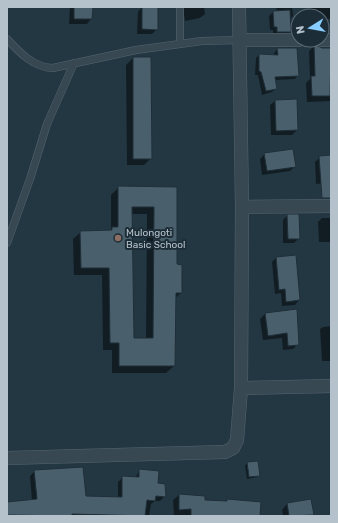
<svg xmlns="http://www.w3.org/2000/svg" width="338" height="523" font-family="Rubik,sans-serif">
<rect width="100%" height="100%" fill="#233743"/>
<!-- shadow -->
<path fill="#0007" fill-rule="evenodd" d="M70 7H92L91 19 87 24H69Z
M142 7 157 29 152 34H137L138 12Z
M183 7H204L205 14 200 18 185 21Z
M276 7H292L293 16 289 20 290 32 286 36H273V30H270L269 16 273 12H277Z
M310 7H331V19H326L322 25V16H310Z
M315 45 321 49H331V101L307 102 306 83 310 79 309 51Z
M278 49 298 75 295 79 274 80 276 88 272 92 262 95 258 75H255L256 58 259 55 274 56V53Z
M133 58H150L151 158 144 165H127L126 65Z
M275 101 297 130 292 135H271L270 105Z
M265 154 295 166 290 171 262 175 260 159Z
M320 157 331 162V180L327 183 316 184 315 162Z
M119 187 176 188V265L181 293 174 299V366L166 373H112V350H103L102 275H74L73 239 81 232 111 230V195ZM131 214H147L146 339H133Z
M288 215 299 238 294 243H283V220Z
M322 218H331V242H319L318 222Z
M276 258 299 300 295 305 282 306 281 293 275 294 272 262Z
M296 310 298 344 293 349 283 350 282 338 263 340 260 319 265 314Z
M331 326V361H322L320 329 323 327Z
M257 462 259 475 257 477 247 479 245 466 247 463Z
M140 470 157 484 165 496 160 501H155L151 504 149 516H7V503L32 501 30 476 35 471 85 497 118 498V482L123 477 135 478Z
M179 495 204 497V501L225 502 227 500 259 516H174L173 500Z
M287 504 313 515 283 516 282 510Z"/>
<!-- building -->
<path fill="#495f6b" stroke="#1f2f39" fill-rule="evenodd" d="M74 7H93L92 19H74Z
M142 7H158V30L142 29Z
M290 10 291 32H277V27H274L273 11Z
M314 44 322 48H331L330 96H312L311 76H315Z
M277 48H297L299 76 275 77 277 89 266 91 261 72 259 71V54L278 55Z
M133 57H151L152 159H133Z
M297 99 298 130 276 131 275 100Z
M293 149 296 167 267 171 264 153Z
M331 155V198H322L319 156Z
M118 186 177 187V264L182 265V293H176L175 366H119V343H110L109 268H81L80 231 112 230V227H118ZM132 207H154L153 338H134Z
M287 214H299L300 239H288Z
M296 255 300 300 286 302 285 289 279 290 276 257Z
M297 309 299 345 288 346 287 333 268 336 265 313Z
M258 461 260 476 249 477 247 462Z
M83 467 86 496 122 497V476L139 477V469L159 471 158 483 165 484 166 497 156 496 155 501 147 500 145 516 72 514V516L7 515V502L37 499 34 470Z
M179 494 205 496V500L227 501V499L261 502 260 516H191V509L179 510Z
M311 499 314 515 289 516 287 503Z"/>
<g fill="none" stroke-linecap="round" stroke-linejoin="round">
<!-- service casing -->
<g stroke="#56656f" stroke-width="8">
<path id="service" d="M7 39C19 52 34 68 53 68L136 50 202 41 240 40
M180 44V7
M7 243 30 179 47 124 74 63"/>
</g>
<!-- minor casing -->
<g stroke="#56656f" stroke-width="14">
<path id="minor" d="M240 40H299
M322 40H331
M242 207 331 206
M241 388 331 386
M7 458 225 452 233 448 237 440 241 388 242 207 239 7"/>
</g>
<!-- service -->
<use href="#service" stroke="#384852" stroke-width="7"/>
<!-- minor -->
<use href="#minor" stroke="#384852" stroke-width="13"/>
</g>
<!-- markers -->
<circle fill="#8d6e63" stroke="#1d2d37" stroke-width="1.5" cx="118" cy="238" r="4"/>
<g text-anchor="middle" stroke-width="4" stroke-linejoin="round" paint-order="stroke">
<!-- poi labels -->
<g font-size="10" fill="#b5c2cc" stroke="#1d2d37" text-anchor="start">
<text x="126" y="236">Mulongoti<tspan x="126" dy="12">Basic School</tspan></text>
</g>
</g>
<!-- border -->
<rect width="338" height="523" fill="none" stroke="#b5c2cc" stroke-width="16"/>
<!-- north arrow -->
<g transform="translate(310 28) rotate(259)"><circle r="19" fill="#1d2d37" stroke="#5a6973"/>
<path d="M0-3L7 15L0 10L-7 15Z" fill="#87cdff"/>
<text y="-6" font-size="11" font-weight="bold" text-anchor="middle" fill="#b5c2cc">N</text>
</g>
</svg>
